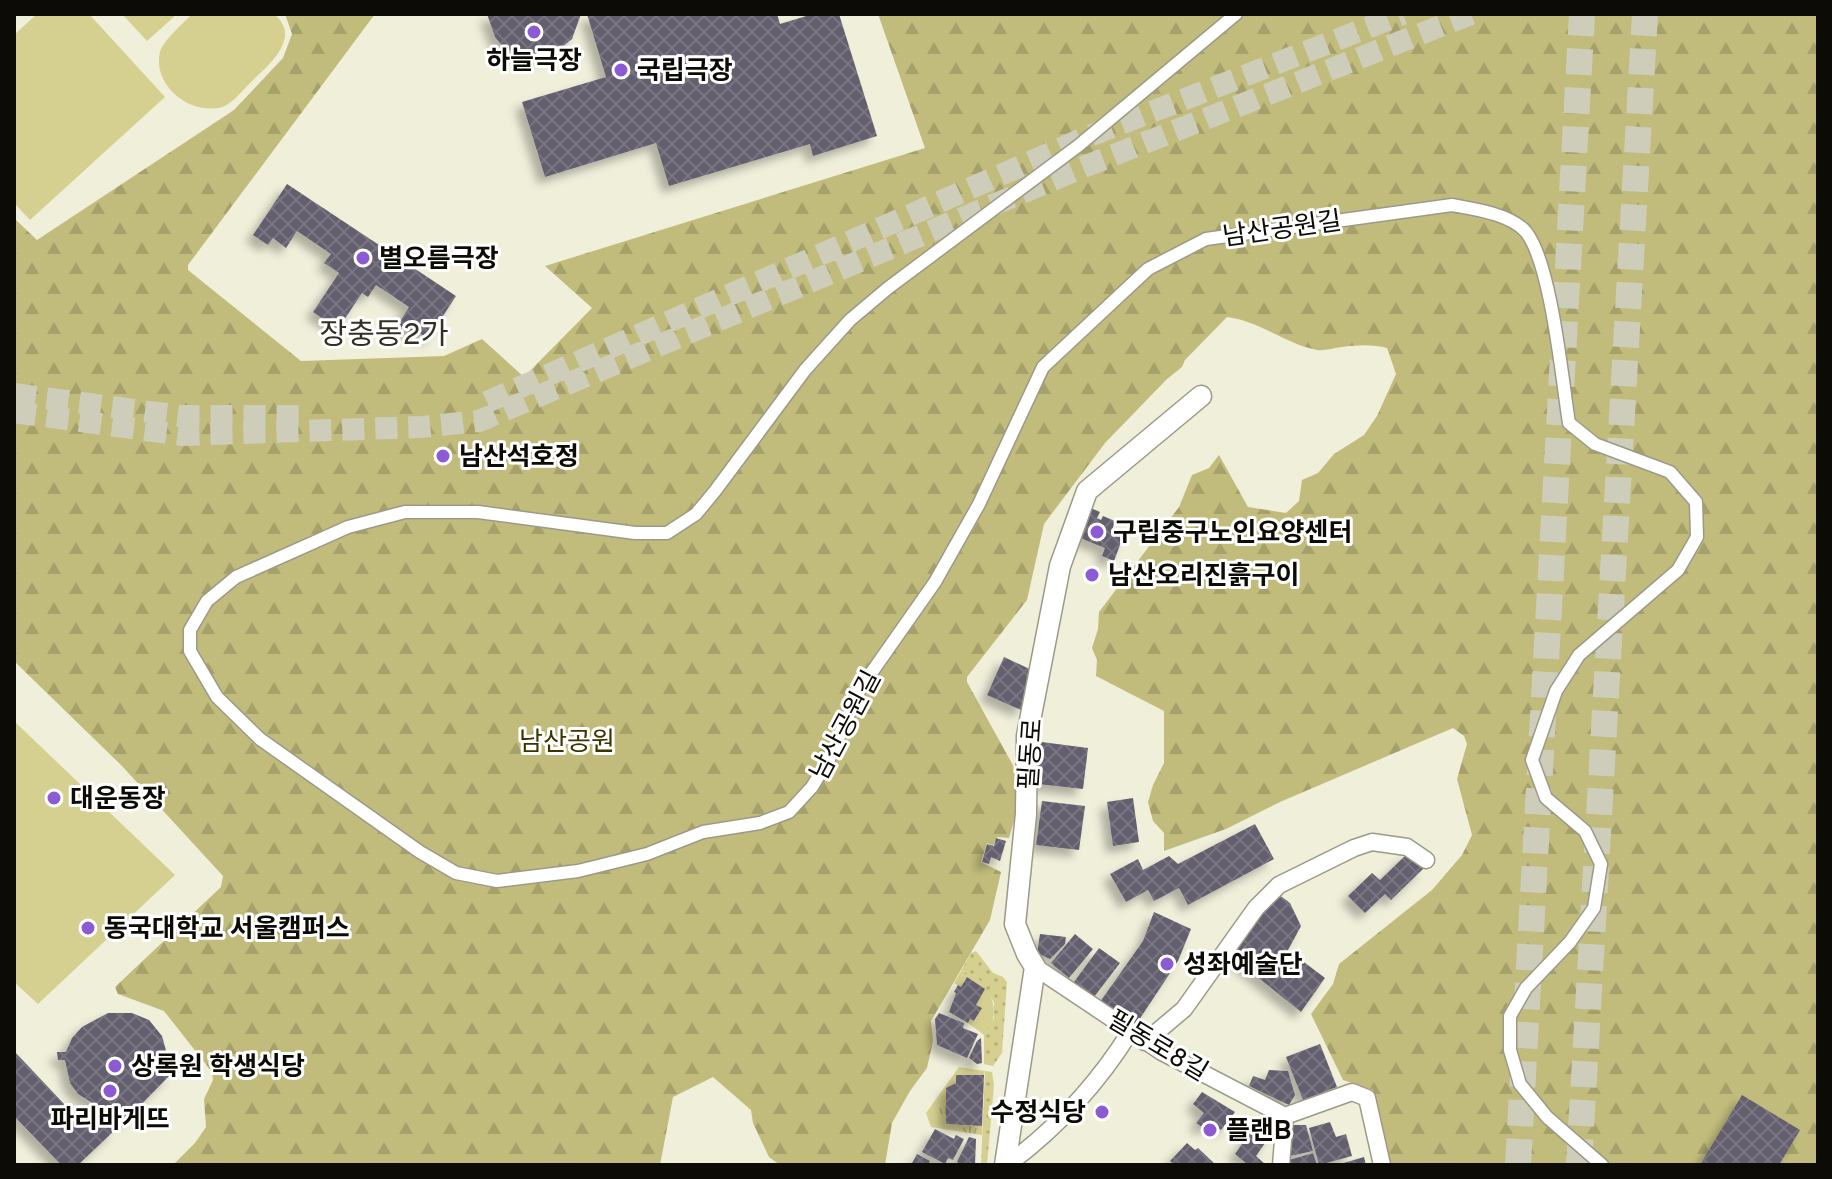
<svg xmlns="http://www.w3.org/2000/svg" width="1832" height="1179" font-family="Overpass,'Noto Sans KR',sans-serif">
<defs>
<pattern id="grass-tufts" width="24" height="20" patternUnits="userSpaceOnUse" patternTransform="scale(2)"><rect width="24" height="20" fill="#d5d090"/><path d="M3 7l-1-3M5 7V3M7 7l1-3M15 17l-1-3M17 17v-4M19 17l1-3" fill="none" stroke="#b6b17b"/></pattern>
<pattern id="forest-firs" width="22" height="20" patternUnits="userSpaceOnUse" patternTransform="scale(2)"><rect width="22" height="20" fill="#c2bc7c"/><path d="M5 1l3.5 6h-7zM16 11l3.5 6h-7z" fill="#a6a06a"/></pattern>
<pattern id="garden-dots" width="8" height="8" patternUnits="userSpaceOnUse" patternTransform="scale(2)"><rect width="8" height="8" fill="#d5d090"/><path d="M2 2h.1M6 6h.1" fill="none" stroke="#b6b17b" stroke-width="1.8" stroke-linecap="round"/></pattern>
<pattern id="building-cross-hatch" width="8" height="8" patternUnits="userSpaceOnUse" patternTransform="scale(2)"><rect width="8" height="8" fill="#635e6e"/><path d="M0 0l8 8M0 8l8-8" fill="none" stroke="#787480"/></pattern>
<filter id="shadow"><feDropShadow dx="-7" dy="7" stdDeviation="4" flood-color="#0004"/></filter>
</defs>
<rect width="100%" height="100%" fill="#f0efda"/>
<!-- grass -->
<path fill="url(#grass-tufts)" d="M961 971 977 976C993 995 1002 1014 984 1035L968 1023 970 1019 975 1021 981 1009 976 1005 984 989 967 977 961 987 954 983Z
M959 1067 985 1071 984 1075H956V1083L946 1089V1124L982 1126V1135L931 1127 926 1113Z"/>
<!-- forest -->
<path fill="url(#forest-firs)" d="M285 14H375L188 265V270L301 361 444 356 482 339 524 377 592 308 545 266 925 148 878 14H1818V1165H1388L1373 1090 1343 1080 1311 1014 1333 984 1339 964 1432 890 1462 855 1472 835 1457 779 1467 744 1464 736 1453 728 1280 802 1226 829 1164 851V833L1153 821 1148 802 1153 785 1164 763V711L1096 676 1097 660 1092 648 1098 629 1099 612 1179 507 1192 475 1209 468 1219 455 1248 507 1286 513 1299 501 1302 480 1318 473 1334 454 1364 435 1377 416 1396 374 1387 348C1373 344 1356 345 1342 347 1334 348 1325 351 1317 350 1285 344 1260 321 1227 317L1185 360 1182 367 1167 379 1105 443 1044 524 1027 600 967 677V682L1015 769V818L1009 838 997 837 993 845 987 843 981 862 1001 872 990 920 931 1021 933 1041 927 1068 910 1091 892 1123 885 1165H780L769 1157 753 1123 751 1110 713 1077 673 1097 660 1165H173L195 1143 206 1127 204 1099 213 1080 212 1072 164 1011 118 994 115 987 221 887 223 876 122 766 14 661V218L37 240 234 110 283 58 292 34Z"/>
<!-- park -->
<path fill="#d5d090" d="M37 14H89L165 97 30 220 14 203V35Z
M122 14H177L147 41Z
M192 14H274C303 38 268 65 250 83 242 91 232 104 222 107 190 116 152 85 160 52 164 39 183 24 192 14Z
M14 721 175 875 38 1004 14 982Z"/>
<!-- garden -->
<path fill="url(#garden-dots)" d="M976 951 993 973 1003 977 1007 982 1002 1053 993 1066 984 1064V1035L994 1018V1002L977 976 961 971 971 953Z
M985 1071 992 1072 994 1085 987 1165H981Z"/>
<!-- building -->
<path fill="url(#building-cross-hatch)" filter="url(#shadow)" d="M487 14H581L572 39 552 55 540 58H527L503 47 495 37Z
M587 14H777L780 24 813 14H839L877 136 813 156 810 144 669 186 656 143 545 177 522 102 606 77Z
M287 184 456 296 428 339 415 330 412 334 398 325 409 307 376 285 368 297 362 293 338 329 313 312 339 273 324 263 331 254 297 231 286 248 273 238 268 245 253 235Z
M1086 506 1100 512 1097 518 1101 520 1103 516 1115 521 1112 530 1124 534 1114 561 1102 556 1105 548 1075 536Z
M1004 657 1038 673 1021 710 987 695Z
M1034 741 1088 748 1083 789 1029 783Z
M1133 798 1139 842 1113 846 1107 802Z
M1042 801 1085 806 1079 850 1036 845Z
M1255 824 1274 859 1188 905 1179 888 1154 901 1148 890 1126 902 1110 874 1138 859 1143 870 1169 856 1178 864Z
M996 838 1006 841 1000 861 991 857 989 864 982 862 987 844 994 846Z
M1409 852 1424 868 1391 900 1385 894 1365 913 1348 896 1372 873 1380 880Z
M1278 894 1290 903 1301 926 1288 950 1325 978 1301 1012 1229 954Z
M1154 912 1191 929 1178 961 1135 1026 1100 1002 1143 941Z
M1040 934 1066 937 1065 944 1050 959 1037 953Z
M1075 934 1093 949 1069 978 1051 963Z
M1099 948 1120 963 1094 997 1074 982Z
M967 977 985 989 976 1005 982 1008 974 1021 970 1019 968 1023 949 1012 956 993 954 992 958 985 961 987Z
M108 1013H132L149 1020 162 1036 167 1054 164 1071 172 1073 125 1121 115 1108 99 1107 78 1094 70 1083 65 1060H58L57 1052H66L72 1038 82 1027Z
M939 1013 964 1023 963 1028 978 1034 967 1058 937 1045 935 1019Z
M981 1038 982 1063 977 1064 969 1058 977 1041Z
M1320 1044 1337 1087 1303 1100 1286 1057Z
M14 1051 84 1125 100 1111 116 1129 78 1165H61L14 1116Z
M1269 1070 1288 1071 1295 1095 1289 1105 1249 1086 1253 1076 1265 1080Z
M956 1075H984L982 1126 946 1124V1088L956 1083Z
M1202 1092 1235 1112 1221 1130 1209 1122 1205 1129 1196 1123 1204 1113 1193 1104Z
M1742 1095 1800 1130 1779 1165H1700Z
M1258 1121 1272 1133 1256 1156 1266 1165H1248L1235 1154Z
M1330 1122 1336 1137 1346 1134 1352 1156 1319 1165 1309 1128Z
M1292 1125H1306L1313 1151 1290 1156Z
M935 1129 954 1139 956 1135 964 1139 953 1160 948 1158 945 1164 922 1152Z
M969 1137 976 1139 975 1165H963L957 1162Z
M1187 1143 1195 1150 1198 1148 1216 1165H1175L1170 1161Z
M1313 1153 1317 1165H1289V1160Z
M917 1154 930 1161 928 1165H911Z
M1364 1157 1366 1165H1340V1164Z"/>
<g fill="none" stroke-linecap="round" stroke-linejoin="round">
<!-- secondary-tunnel -->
<path stroke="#cecdba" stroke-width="22" stroke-dasharray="22 11" stroke-linecap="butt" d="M14 394 180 416H303
M487 402 1082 139 1403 14
M14 412 182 435 422 427 479 421 1086 166 1471 14"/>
<!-- primary-tunnel -->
<path stroke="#cecdba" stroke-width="26" stroke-dasharray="26 13" stroke-linecap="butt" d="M1518 1165 1582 14
M1579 1165 1645 14"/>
<!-- pedestrian casing -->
<g stroke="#9b9a87" stroke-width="15">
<path id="pedestrian" d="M1236 14 1078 146 888 288 850 320 805 370 715 491 696 514 667 533H635L478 512H405L348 527 236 577 207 601 190 630V651L217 697 260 739 420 852 456 873 497 881 578 871 647 854 703 832 760 823 789 812 812 787 829 759 860 689 935 582 979 504 1043 367 1148 269 1206 239 1452 205C1474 209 1511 214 1526 232 1551 263 1562 379 1569 423L1595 444 1670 472 1696 502 1697 537 1678 570 1579 655 1556 691 1532 760 1546 798 1585 831 1601 864 1594 908 1570 942 1526 988 1510 1016V1050L1520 1084 1547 1117 1602 1165"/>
</g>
<!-- minor casing -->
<g stroke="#9b9a87" stroke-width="19">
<path id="minor" d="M1035 967 1162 1052 1285 1116 1352 1092 1367 1098 1382 1165
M1145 1042 1184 1009 1256 908 1279 885 1354 848 1372 842 1407 847 1426 860
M1007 1165C1057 1128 1097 1085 1130 1032
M1281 1165 1285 1116"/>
</g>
<!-- tertiary casing -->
<g stroke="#9b9a87" stroke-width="23">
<path id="tertiary" d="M1005 1165 1035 967 1027 954 1015 924 1026 814 1027 736 1060 566 1087 491 1201 396"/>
</g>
<!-- pedestrian -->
<use href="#pedestrian" stroke="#fff" stroke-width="12"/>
<!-- minor -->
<use href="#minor" stroke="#fff" stroke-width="16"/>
<!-- tertiary -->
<use href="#tertiary" stroke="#fff" stroke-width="20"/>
</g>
<!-- markers -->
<g fill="#8c5bd4" stroke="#fff" stroke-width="3">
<circle cx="534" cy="32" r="8"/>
<circle cx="621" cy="70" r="8"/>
<circle cx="363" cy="258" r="8"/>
<circle cx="443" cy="456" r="8"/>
<circle cx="1097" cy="532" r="8"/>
<circle cx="1092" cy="575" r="8"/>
<circle cx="54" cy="798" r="8"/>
<circle cx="88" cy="928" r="8"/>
<circle cx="1167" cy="964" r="8"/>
<circle cx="115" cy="1066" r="8"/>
<circle cx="110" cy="1091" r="8"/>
<circle cx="1102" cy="1112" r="8"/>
<circle cx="1210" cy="1130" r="8"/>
</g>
<g text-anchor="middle" stroke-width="6" stroke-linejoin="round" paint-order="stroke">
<!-- poi labels -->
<g font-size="26" font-weight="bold" fill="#0c0b06" stroke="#fff" text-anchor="start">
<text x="534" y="69" text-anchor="middle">하늘극장</text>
<text x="637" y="79">국립극장</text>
<text x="379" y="267">별오름극장</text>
<text x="459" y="465">남산석호정</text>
<text x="1113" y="541">구립중구노인요양센터</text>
<text x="1108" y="584">남산오리진흙구이</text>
<text x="70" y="807">대운동장</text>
<text x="104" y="937">동국대학교 서울캠퍼스</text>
<text x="1183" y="973">성좌예술단</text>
<text x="131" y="1075">상록원 학생식당</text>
<text x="1086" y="1121" text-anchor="end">수정식당</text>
<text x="110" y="1128" text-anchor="middle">파리바게뜨</text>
<text x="1226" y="1139">플랜B</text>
</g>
<!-- street labels -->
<g font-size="26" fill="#0c0b06" stroke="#fff">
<text transform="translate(1282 228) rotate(-8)" y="9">남산공원길</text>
<text transform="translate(845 725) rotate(-62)" y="9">남산공원길</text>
<text transform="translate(1030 754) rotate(-86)" y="9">필동로</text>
<text transform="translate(1158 1045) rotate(31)" y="9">필동로8길</text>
</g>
<!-- park labels -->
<g font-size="26" fill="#3a3500" stroke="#fff">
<text x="567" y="750">남산공원</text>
</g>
<!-- quarter labels -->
<g font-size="30" fill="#323020" stroke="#fff">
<text x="384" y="344">장충동2가</text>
</g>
</g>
<!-- border -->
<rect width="1832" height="1179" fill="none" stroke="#0c0b06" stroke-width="32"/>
</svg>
